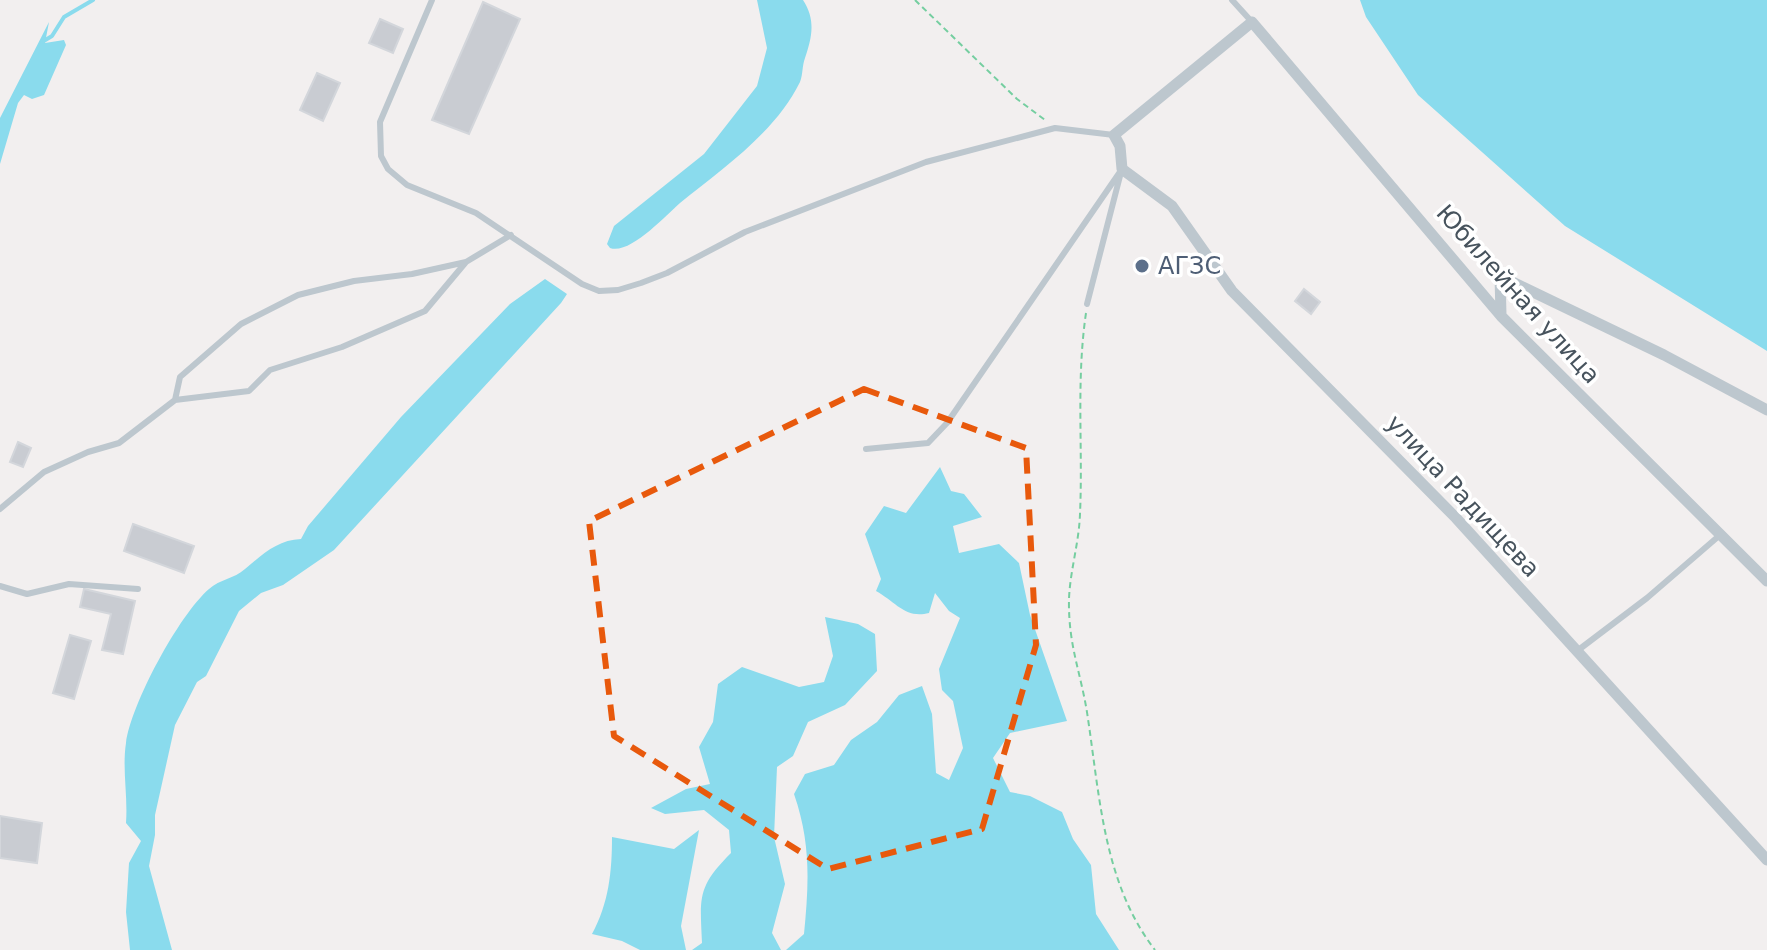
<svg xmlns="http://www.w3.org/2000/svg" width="1767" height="950" font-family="'DejaVu Sans',sans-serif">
<rect width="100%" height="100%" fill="#f2efef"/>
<!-- water -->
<path fill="#8adbed" d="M757 0H803C816 20 812 37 805 58 802 66 803 74 800 82 775 133 722 169 680 203 665 216 630 255 610 248L607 244 614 226 704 154 757 86 767 48Z
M1360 0H1767V351L1565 226 1418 95 1366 17Z
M49 22 45 43 64 40 66 45 44 95 32 99 24 95 18 103 0 164V118Z
M545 279 567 294 561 303 334 550 283 585 261 593 239 611 206 676 197 682 175 725 155 815V835L149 866 172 950H130L126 912 129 863 141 841 126 823C128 796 122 769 126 743 131 704 179 615 209 589 220 579 234 579 245 569 264 553 278 540 301 539L308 526 401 417 510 304Z
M940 467 951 491 964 494 982 517 953 526 959 553 999 544 1019 563 1030 615 1067 721 1010 733 993 758 1010 792 1030 796 1062 812 1073 839 1091 865 1096 914 1119 950H786L804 934C809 883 811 843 794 794L805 774 834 765 851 740 877 722 899 695 922 686 932 714 936 773 949 780 963 748 953 701 942 690 939 669 960 618 949 611 935 593 929 613C905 619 896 602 876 591L881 579 865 534 884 506 906 513Z
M825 617 858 624 875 634 877 671 845 705 808 722 793 756 777 767 774 837 785 884 772 933 781 950H692L702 943C700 897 697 887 731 853L729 830 704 810 665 814 651 808 686 789 710 784 699 747 713 722 718 684 742 667 799 687 824 682 833 656Z
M699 830 681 926 686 950H640L622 941 592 934C609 903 612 871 612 837L674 849Z"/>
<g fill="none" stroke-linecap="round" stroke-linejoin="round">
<!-- stream -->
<path stroke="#8adbed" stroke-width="4" d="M42 42 52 36 64 17 93 0"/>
</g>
<!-- building -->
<path fill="#c9ccd2" stroke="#d3d6db" stroke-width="2" d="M483 2 520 19 469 134 432 120Z
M380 19 403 29 393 53 369 43Z
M317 73 340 83 323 121 300 110Z
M1304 289 1320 302 1311 314 1295 301Z
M18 442 31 448 23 467 10 462Z
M133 524 194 546 184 573 124 551Z
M84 589 135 601 123 654 102 650 111 614 80 607Z
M70 635 91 641 74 699 53 693Z
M0 816 42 823 37 863 0 858Z"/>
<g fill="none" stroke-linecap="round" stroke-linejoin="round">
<!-- path -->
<path stroke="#75cea0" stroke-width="2" stroke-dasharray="6 4" stroke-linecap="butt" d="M915 0 1017 99 1045 120
M1086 313C1076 381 1083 447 1080 514 1079 543 1070 571 1069 599 1068 647 1082 675 1088 719 1100 799 1104 884 1155 950"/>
<!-- service -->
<path stroke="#bdc7ce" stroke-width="6" d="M432 0 380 122 381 156 388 169 407 185 476 213 582 284 599 291 618 290 641 283 667 273 745 232 926 162 1055 128 1114 135
M1232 0 1252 22
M1087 304 1120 176
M175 400 180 377 241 324 298 295 354 281 412 274 466 262 511 235
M866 449 928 443 947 423 1122 169
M0 509 44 472 88 452 119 443 175 400 249 391 270 370 342 347 425 311 466 262
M0 586 27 594 69 584 138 589
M1577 651 1647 598 1720 535"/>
<!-- minor -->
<path stroke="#bdc7ce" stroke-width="11" d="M1501 315 1500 276 1664 355 1767 410
M1767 581 1501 316 1252 22 1114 135 1120 146 1122 169 1172 206 1232 291 1456 518 1767 860"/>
</g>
<!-- marked area -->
<path fill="none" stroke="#e8590c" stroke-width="6" stroke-dasharray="16 10" stroke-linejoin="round" d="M864 389 1026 448 1036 645 982 829 828 869 614 736 589 521Z"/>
<!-- markers -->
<circle fill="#5c6f8a" stroke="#fff" stroke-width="3" cx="1142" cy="266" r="8"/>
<g text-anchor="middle" stroke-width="7" stroke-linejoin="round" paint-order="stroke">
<!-- service labels -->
<g font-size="24" fill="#4e5e75" stroke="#fff" text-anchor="start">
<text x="1158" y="274">АГЗС</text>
</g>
<!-- street labels -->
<g font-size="24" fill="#47535d" stroke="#fff">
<text transform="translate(1518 294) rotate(48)" y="8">Юбилейная улица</text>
<text transform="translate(1463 496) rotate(47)" y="8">улица Радищева</text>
</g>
</g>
</svg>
